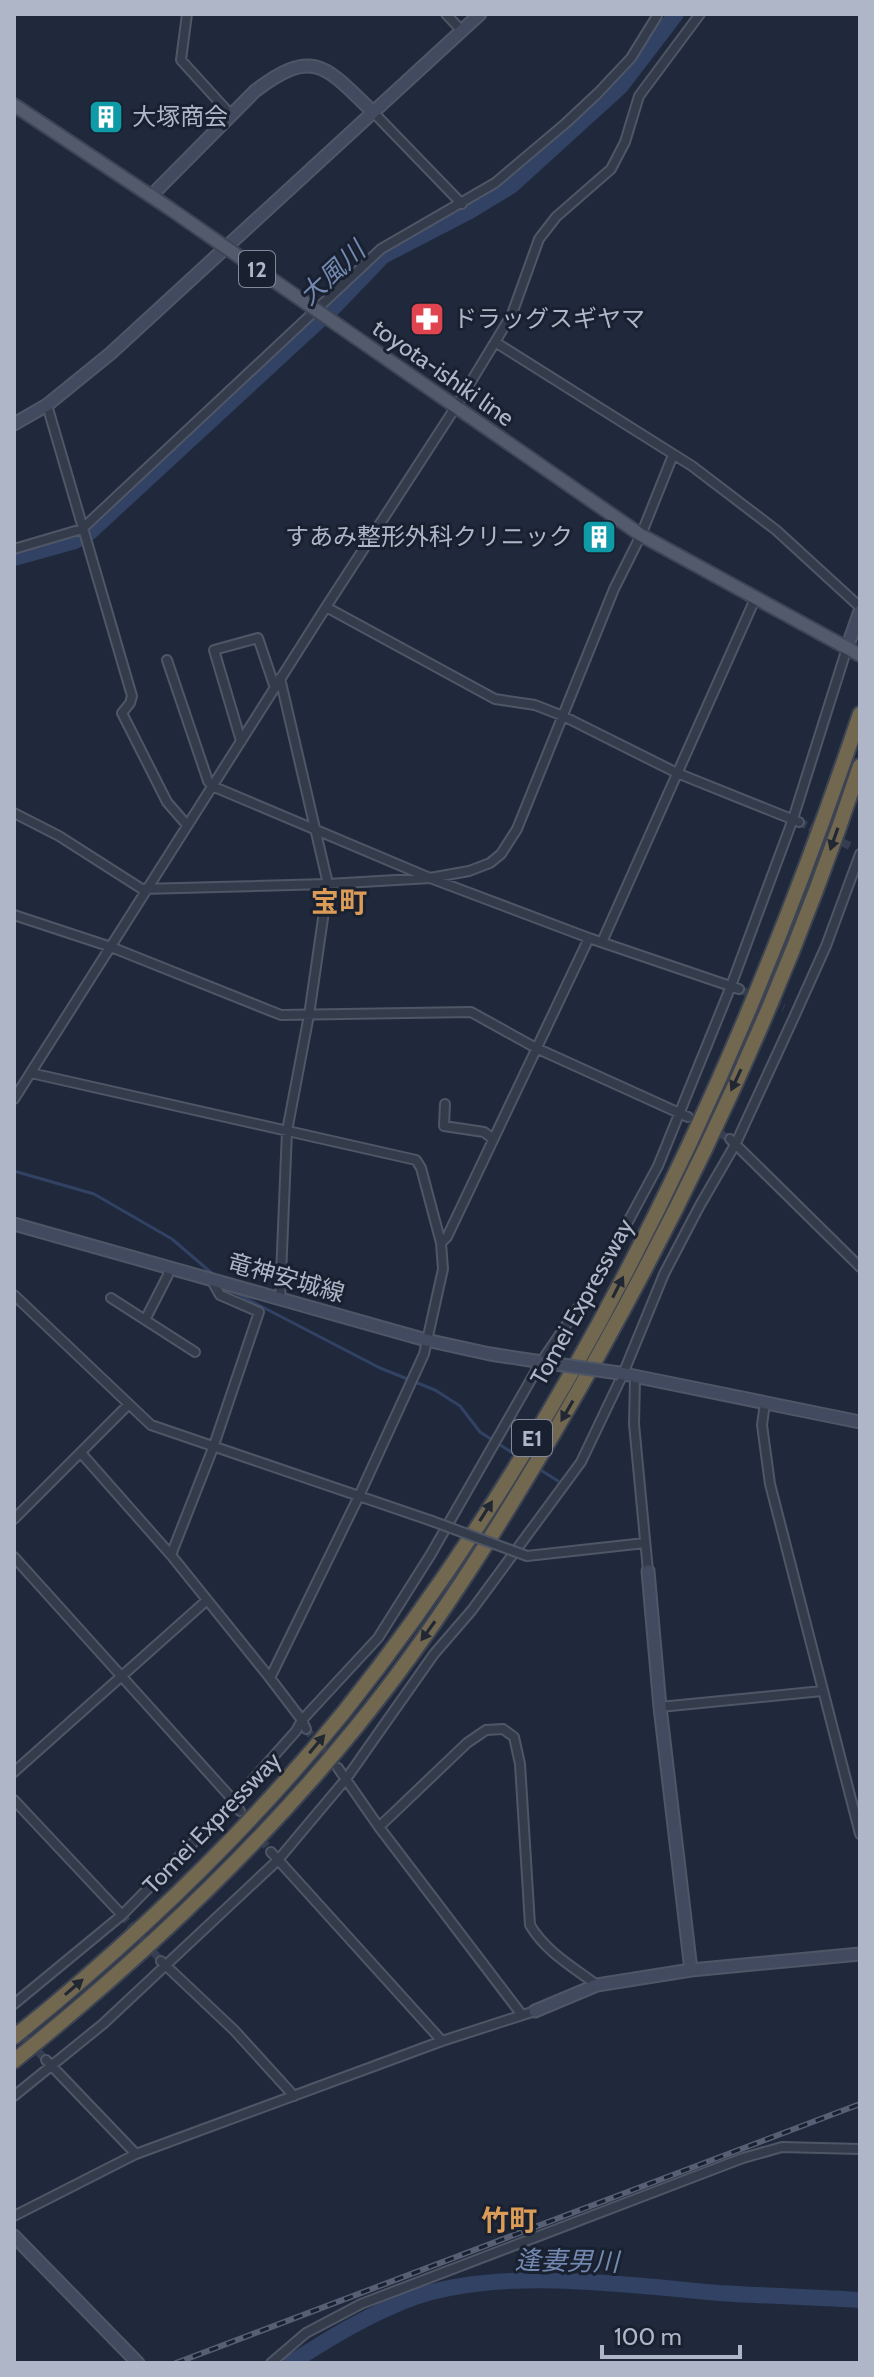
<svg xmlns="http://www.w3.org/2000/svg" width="874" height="2377" font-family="Cabin,'Noto Sans JP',sans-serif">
<rect width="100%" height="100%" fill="#20293c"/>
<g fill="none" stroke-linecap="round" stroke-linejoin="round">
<!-- stream -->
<path stroke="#324264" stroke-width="3" d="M14 1171 94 1194 172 1239 214 1275
M224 1287 380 1368 435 1390 460 1406 480 1432 516 1455
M539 1469 558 1481"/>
<!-- river -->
<path stroke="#324264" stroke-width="16" d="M14 558 75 541 90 532 336 305 383 256 470 211 511 186 621 86 676 14
M291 2363C331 2337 371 2313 415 2297 503 2267 627 2285 719 2293 766 2296 813 2297 860 2300"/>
<!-- street-tunnel -->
<path stroke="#353e51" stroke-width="8" stroke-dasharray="8 4" stroke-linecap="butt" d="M799 822 852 847
M739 989 784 1008
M688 1117 730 1139
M306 1729 333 1761
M247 1821 271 1852
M122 1915 161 1961
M14 2026 46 2060"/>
<!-- street casing -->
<g stroke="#4f5666" stroke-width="12">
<path id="street" d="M187 14 181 60 231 115
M446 14 461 30
M373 112 462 204
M495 342 692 466 776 530 860 607
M47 405 132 696 130 703 122 713 167 802 187 825
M14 549 82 529 381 249 495 183 566 123 598 93 631 58 657 16
M326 607 495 699 535 705 563 716 677 773 799 822
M167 660 208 781 212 786 430 878 589 938 739 989
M280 678 328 884 309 1015 287 1131 280 1300
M241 741 214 650 258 638 275 688
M14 813 59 836 142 889 328 884 430 878 469 871 490 863 501 854 517 829 614 589 641 535 673 455
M14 915 111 947 281 1015 471 1012 536 1048 688 1117
M602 942 755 599
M31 1073 416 1160 421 1168 441 1243 443 1269 424 1354 359 1496 270 1678
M14 1099 326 607 455 408 512 314 539 239 556 217 611 169 625 142 639 96 700 14
M445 1104 444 1126 484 1132 493 1139
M730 1139 860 1267
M441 1243 447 1237 589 938
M14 1295 151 1425 432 1521
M111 1298 195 1352
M145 1320 168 1275V1267
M635 1378 634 1424 648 1571
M765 1403 762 1425 770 1484 860 1834
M81 1453 171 1555 270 1678 302 1720 306 1729
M14 1519 128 1405
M171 1555 213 1448 259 1312 220 1295 211 1279
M527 1556 645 1543
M14 1557 234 1801 240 1811
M660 1707 822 1691
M338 1768 379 1827 522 2015
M14 1772 206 1601
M14 1800 122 1915
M379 1827 467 1743 486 1730 503 1729 514 1737 520 1764 530 1925C545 1951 573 1967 597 1985
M271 1852 442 2041
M161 1961 234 2030 294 2096
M14 2004 122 1915 234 1801 296 1731 302 1720 378 1638 431 1554 541 1362 596 1281 658 1166 731 986 793 819 847 648
M46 2060 136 2154
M14 2096 103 2024 278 1860 346 1779 434 1654 472 1610 581 1462 623 1374 664 1274 699 1207 736 1143 795 1015 826 946 860 854
M14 2216 136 2154 442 2041 535 2011
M271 2363 306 2333 361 2304 743 2158 782 2147 860 2149"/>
</g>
<!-- secondary casing -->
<g stroke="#4f5666" stroke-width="15">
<path id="secondary" d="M151 196 255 91C314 46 326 67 373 112
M14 424 47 405 111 353 480 14
M847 648 860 611
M14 1224 426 1340 490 1354 549 1363
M619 1373 860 1422
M648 1571 660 1707 691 1970
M535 2011 597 1985 691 1970 860 1954
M14 2236 138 2363"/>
</g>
<!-- primary casing -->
<g stroke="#3d4555" stroke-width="16">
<path id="primary" d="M14 105 169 208
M345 330 641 535 860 655"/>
</g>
<!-- highway casing -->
<g stroke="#3c4353" stroke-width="18">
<path id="highway" d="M14 2037C134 1940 247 1832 344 1712 578 1417 741 1069 860 714
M14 2061C139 1960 256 1851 357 1726 432 1634 495 1533 555 1431 678 1221 784 997 860 766"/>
</g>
<!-- street -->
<use href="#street" stroke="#343c4c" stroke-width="8"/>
<!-- secondary -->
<use href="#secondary" stroke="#424a5f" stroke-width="11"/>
<!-- primary -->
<use href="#primary" stroke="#525a6c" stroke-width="12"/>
<!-- highway -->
<use href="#highway" stroke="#726850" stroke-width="14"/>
<!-- rail casing -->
<g stroke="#565f73" stroke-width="6">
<path id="rail" d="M176 2363 860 2104"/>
</g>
<!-- rail -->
<use href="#rail" stroke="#192130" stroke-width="3" stroke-dasharray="9" stroke-linecap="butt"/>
<!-- street-bridge casing -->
<g stroke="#4f5666" stroke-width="12" stroke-linecap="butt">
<path id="street-bridge" d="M432 1521 527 1556"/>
</g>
<!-- secondary-bridge casing -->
<g stroke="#4f5666" stroke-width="15" stroke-linecap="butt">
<path id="secondary-bridge" d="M549 1363 619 1373"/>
</g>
<!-- primary-bridge casing -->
<g stroke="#3d4555" stroke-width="16" stroke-linecap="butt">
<path id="primary-bridge" d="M169 208 345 330"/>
</g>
<!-- street-bridge -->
<use href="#street-bridge" stroke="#343c4c" stroke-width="8"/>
<!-- secondary-bridge -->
<use href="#secondary-bridge" stroke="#424a5f" stroke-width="11"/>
<!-- primary-bridge -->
<use href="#primary-bridge" stroke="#525a6c" stroke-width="12"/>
</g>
<!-- one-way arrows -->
<defs><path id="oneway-solid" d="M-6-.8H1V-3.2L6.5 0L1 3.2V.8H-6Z" transform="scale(2)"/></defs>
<g fill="#222833">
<use href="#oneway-solid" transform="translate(834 839) rotate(109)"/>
<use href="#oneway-solid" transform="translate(736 1080) rotate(115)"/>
<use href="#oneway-solid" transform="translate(618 1287) rotate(-63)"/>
<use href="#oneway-solid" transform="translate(567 1411) rotate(120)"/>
<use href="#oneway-solid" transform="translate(486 1511) rotate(-58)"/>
<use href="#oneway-solid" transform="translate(428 1631) rotate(126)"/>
<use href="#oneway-solid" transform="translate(317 1744) rotate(-50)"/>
<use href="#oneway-solid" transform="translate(74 1987) rotate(-41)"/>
</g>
<!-- icons -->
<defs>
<g id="building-square" transform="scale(1.8)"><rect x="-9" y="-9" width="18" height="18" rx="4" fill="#0f9aa8" stroke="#192130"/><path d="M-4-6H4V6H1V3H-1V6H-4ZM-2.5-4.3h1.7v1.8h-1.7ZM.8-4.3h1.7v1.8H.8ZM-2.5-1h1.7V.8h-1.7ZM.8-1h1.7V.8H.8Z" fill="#fff"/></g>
<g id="pharmacy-square" transform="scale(1.8)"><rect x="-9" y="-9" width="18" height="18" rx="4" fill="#e0444e" stroke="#192130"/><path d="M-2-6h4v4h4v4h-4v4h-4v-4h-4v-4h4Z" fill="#fff"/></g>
</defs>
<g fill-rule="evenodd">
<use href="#building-square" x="106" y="117"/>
<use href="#pharmacy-square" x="427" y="319"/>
<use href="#building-square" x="599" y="537"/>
</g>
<g text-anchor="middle" stroke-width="6" stroke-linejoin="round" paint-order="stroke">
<!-- shield labels -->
<g fill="#192130" stroke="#82899a" stroke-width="2">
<rect x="239" y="251" width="36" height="36" rx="6"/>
<rect x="512" y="1420" width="40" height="36" rx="6"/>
</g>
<g font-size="22" font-weight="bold" fill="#afb6c8">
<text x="257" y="277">12</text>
<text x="532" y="1446">E1</text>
</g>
<!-- poi labels -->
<g font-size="24" fill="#afb6c8" stroke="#192130" text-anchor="start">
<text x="132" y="125">大塚商会</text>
<text x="453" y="327">ドラッグスギヤマ</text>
<text x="573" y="545" text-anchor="end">すあみ整形外科クリニック</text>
</g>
<!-- street labels -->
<g font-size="24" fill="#afb6c8" stroke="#192130">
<text transform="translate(443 373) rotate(35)" y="8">toyota-ishiki line</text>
<text transform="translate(286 1278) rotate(16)" y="8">竜神安城線</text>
<text transform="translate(582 1302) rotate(-61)" y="8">Tomei Expressway</text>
<text transform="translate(212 1823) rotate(-46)" y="8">Tomei Expressway</text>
</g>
<!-- water labels -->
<g font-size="26" font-style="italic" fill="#7489b2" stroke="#192130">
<text transform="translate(332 273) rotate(-43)" y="9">大風川</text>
<text transform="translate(567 2261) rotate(1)" y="9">逢妻男川</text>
</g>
<!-- quarter labels -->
<g font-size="28" font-weight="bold" fill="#db9c57" stroke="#192130">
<text x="339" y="912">宝町</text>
<text x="509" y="2230">竹町</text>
</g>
</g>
<!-- border -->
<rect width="874" height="2377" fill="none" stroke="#afb6c8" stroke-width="32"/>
<!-- scale -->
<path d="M602 2345v12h138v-12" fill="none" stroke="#afb6c8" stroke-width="4"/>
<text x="614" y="2345" font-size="24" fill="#afb6c8" stroke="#192130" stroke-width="6" paint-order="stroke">100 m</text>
</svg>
